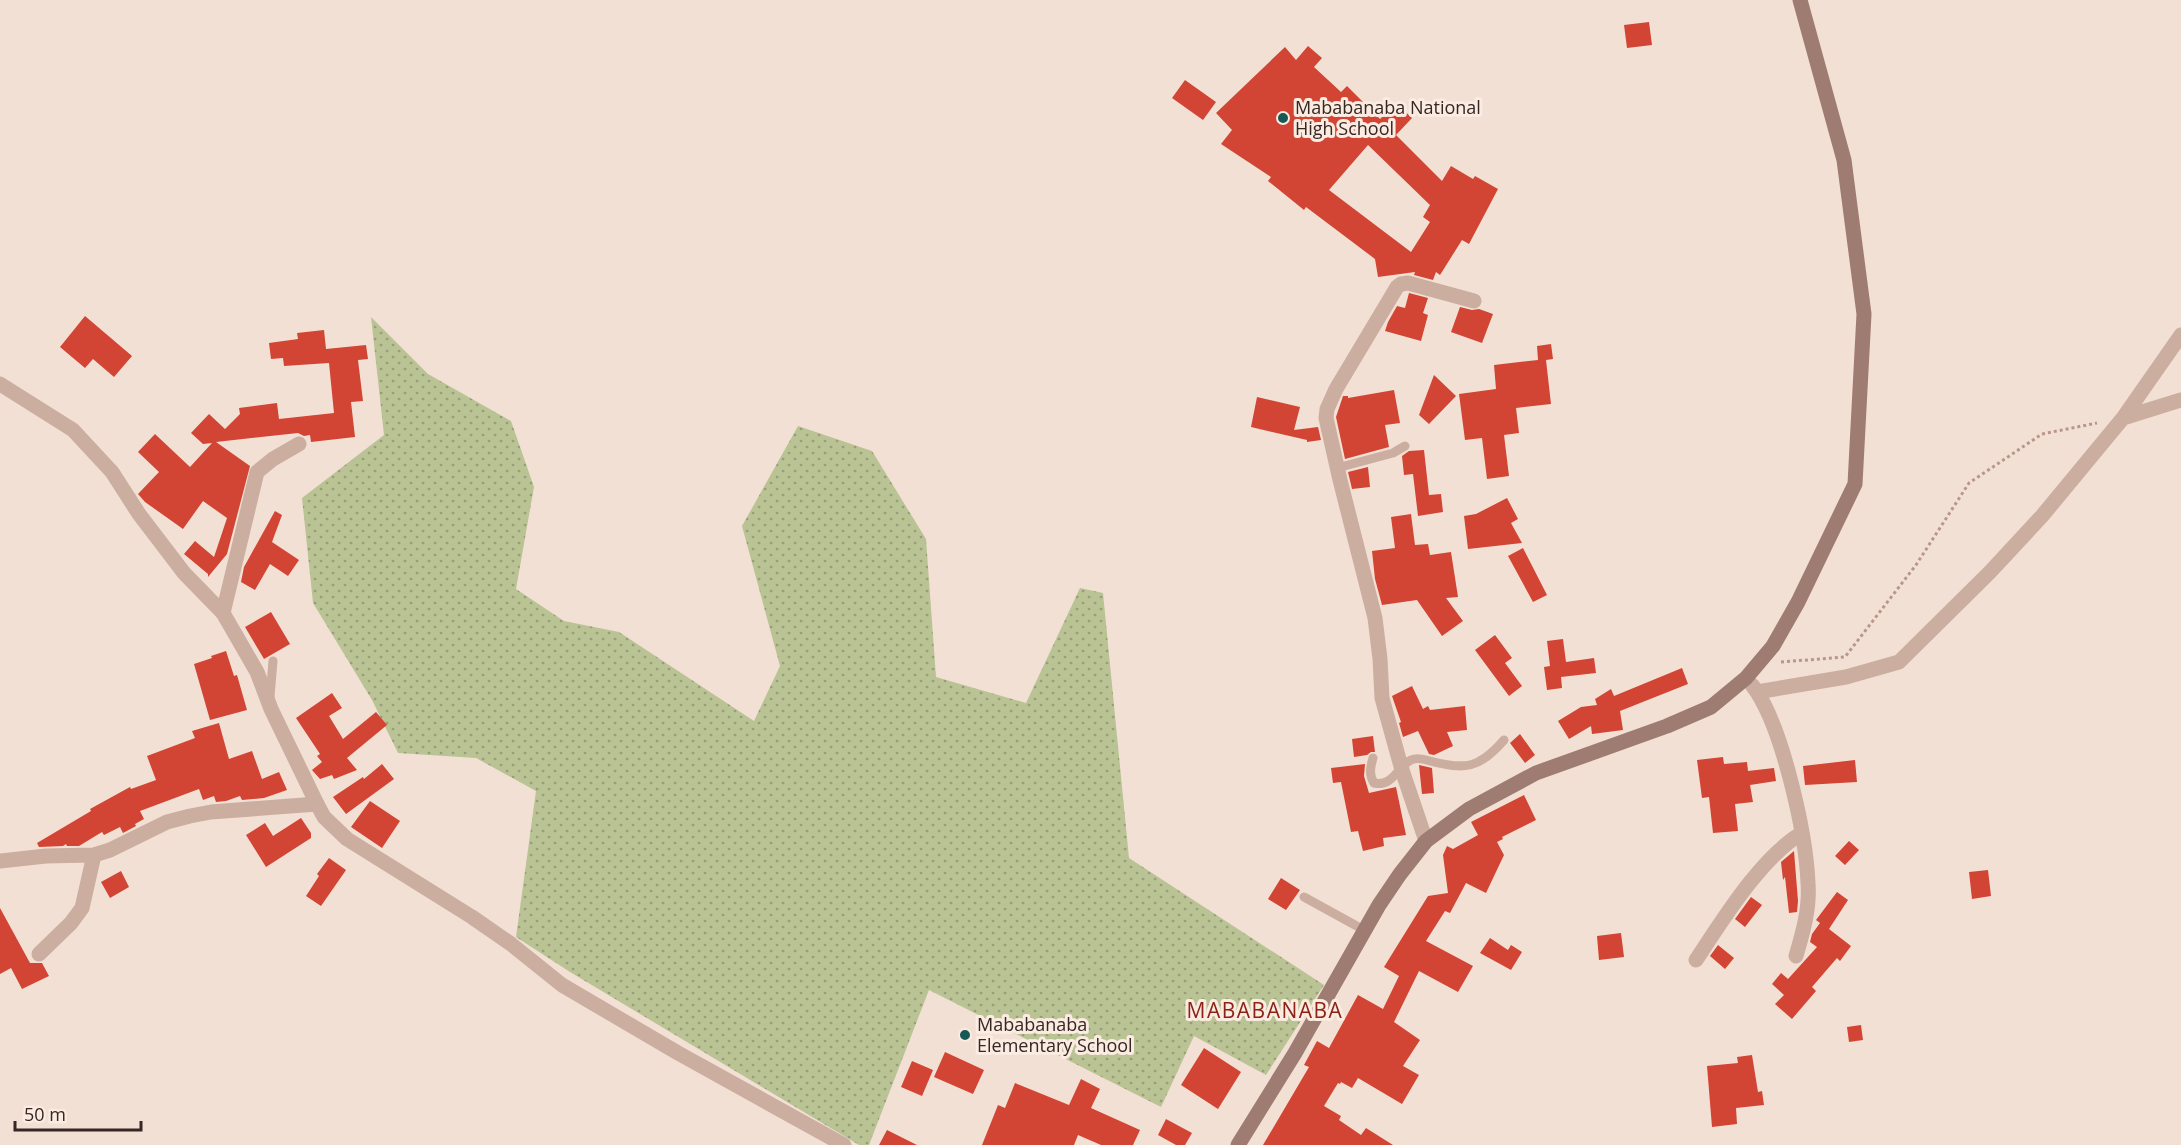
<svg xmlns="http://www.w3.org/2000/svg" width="2181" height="1145" font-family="'Open Sans',sans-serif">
<defs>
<pattern id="grass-dots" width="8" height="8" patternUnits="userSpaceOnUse" patternTransform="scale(1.5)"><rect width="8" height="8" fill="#b9c394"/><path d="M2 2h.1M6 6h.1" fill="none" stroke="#979e79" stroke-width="1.8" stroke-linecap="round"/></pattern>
</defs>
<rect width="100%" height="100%" fill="#f3e0d4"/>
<!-- grass -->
<path fill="url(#grass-dots)" d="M371 317 428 374 511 421 534 487 516 589 564 621 619 632 754 721 780 666 742 526 798 426 872 451 926 539 936 677 1026 703 1080 588 1103 593 1129 858 1324 985 1266 1075 1194 1036 1161 1107 929 990 869 1145H859L570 972 516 937 536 791 476 758 398 753 372 700 313 603 302 498 384 435Z"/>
<!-- building -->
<path fill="#d24433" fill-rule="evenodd" d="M1649 22 1652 45 1627 48 1624 25Z
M1308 46 1322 58 1314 67 1341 92 1347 86 1380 119 1396 103 1412 118 1396 135 1442 181 1451 166 1473 179 1475 176 1498 189 1469 244 1462 240 1440 275 1436 272 1433 280 1414 275 1415 272 1378 277 1375 259 1306 207 1304 210 1268 181 1271 177 1221 144 1232 130 1216 113 1285 47 1296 60ZM1368 145 1430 205 1423 217 1430 222 1411 252 1329 190Z
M1185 80 1216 102 1203 120 1172 98Z
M1409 293 1428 298 1423 313 1428 315 1421 341 1385 331 1388 322 1397 306 1405 308Z
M1460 307 1472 310 1479 309 1493 314 1482 343 1451 332Z
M85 316 132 356 114 377 93 359 85 368 60 347Z
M324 330 326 349 366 345 368 359 358 360 363 401 351 402 355 437 311 442 310 435 304 436 298 433 216 442 250 466 227 554 208 577V574L184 554 195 541 214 557 227 518 203 501 183 529 145 502 138 494 159 472 138 452 155 434 190 467 212 443 203 444 191 433 209 414 225 429 240 414 239 408 277 403 279 419 334 413 329 363 284 366 283 358 271 359 269 343 298 339 297 333Z
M1551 344 1553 359 1546 360 1551 404 1516 408 1519 433 1504 435 1509 476 1487 479 1482 438 1465 440 1459 394 1496 389 1494 365 1538 360 1537 346Z
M1434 375 1456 396 1429 424 1419 415Z
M1394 390 1400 423 1385 425 1389 447 1345 459 1336 417 1343 396H1348V398Z
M1257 397 1300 407 1294 430 1318 427 1321 440 1307 442V440L1251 427Z
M1424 450 1429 495 1441 494 1443 512 1418 516 1413 474 1404 475 1402 456 1409 451Z
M1368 467 1370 487 1352 489 1348 472Z
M1507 498 1518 519 1511 523 1522 543 1468 549 1464 516 1476 514Z
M275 511 282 515 272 542 299 560 288 576 270 564 255 590 241 582 244 567Z
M1411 514 1415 545 1428 544 1430 555 1451 552 1458 597 1446 598 1463 621 1442 636 1417 600 1382 605 1375 579 1372 551 1395 548 1391 517Z
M1523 548 1547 595 1533 602 1508 556Z
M271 612 290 644 264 659 245 627Z
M1495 635 1512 658 1505 663 1522 686 1509 696 1475 650Z
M1563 639 1566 662 1594 658 1596 673 1561 677 1562 688 1547 690 1544 667 1550 666 1547 641Z
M226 651 234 676 237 675 247 710 210 720 194 664 212 658 211 656Z
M1682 668 1688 684 1620 711 1623 730 1592 734 1591 726 1569 739 1558 721 1581 707 1597 705 1595 699 1611 689 1614 696Z
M1412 686 1423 709 1428 706 1430 710 1465 706 1467 730 1447 732 1453 746 1434 755 1429 754 1418 731 1403 737 1399 723 1401 722 1392 696Z
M332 693 342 708 329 716 343 739 376 712 387 725 347 758 357 770 334 779 332 775 320 779 312 770 322 762 317 756 320 754 296 718Z
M219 723 229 759 252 751 262 779 279 772 287 790 264 798 242 800 240 796 226 801 216 802 214 796 203 800 199 789 140 811 144 819 135 824 136 826 123 833 120 827 104 835 102 832 79 846H67L66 844 63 846 39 847 37 843 91 811 90 809 130 787 131 789 156 780 147 756 195 738 192 731Z
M1520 734 1535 755 1525 763 1510 743Z
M1373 736 1375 752H1371L1367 755 1354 757 1352 739Z
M1723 757 1724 764 1747 762 1748 771 1774 768 1776 781 1750 785 1753 802 1735 804 1738 831 1713 833 1709 797 1702 798 1697 760Z
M1855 760 1857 782 1805 785 1803 766Z
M382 764 394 779 346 814 333 797 363 777 364 779Z
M1365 764 1364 776 1369 793 1396 787 1406 835 1383 838 1384 846 1363 851 1358 831 1351 832 1341 782 1333 783 1331 768Z
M1419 765 1432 768 1434 793 1422 794Z
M1524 795 1536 820 1502 837 1503 839 1497 842 1504 855 1486 893 1466 883 1450 913 1445 911 1426 941 1473 966 1458 992 1419 971 1394 1022 1420 1040 1403 1066 1419 1075 1402 1104 1358 1078 1352 1088 1341 1082 1340 1084 1338 1083 1324 1106 1341 1116 1339 1120 1361 1135 1366 1128 1393 1145H1263L1309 1067 1304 1065 1317 1041 1329 1048 1358 995 1383 1009 1399 976 1384 967 1428 896 1448 893 1443 855 1447 846 1453 849 1478 835 1471 822Z
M370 801 400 821 382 848 351 827Z
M301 818 311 833V838L266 867 246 835 265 823 273 836Z
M1849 841 1859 850 1845 865 1835 856Z
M1794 851 1798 901 1797 912 1789 913 1785 877 1783 880 1781 862Z
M329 858 346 870 321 906 306 896 319 876 317 874Z
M1988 870 1991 896 1972 899 1969 872Z
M121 871 129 887 110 898 101 882Z
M1281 878 1300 890 1286 910 1268 899Z
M1837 892 1848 900 1829 929 1851 946 1840 961 1837 958 1812 987 1816 991 1792 1019 1775 1004 1784 995 1772 984 1781 973 1788 979 1817 947 1810 942 1812 934 1820 923 1816 920Z
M1751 897 1762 905 1745 927 1735 919Z
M0 908 30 963H42L49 976 22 989 11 968 0 974Z
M1621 933 1624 957 1599 960 1597 936Z
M1490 938 1508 950 1511 945 1522 952 1511 970 1480 953Z
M1718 945 1734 958 1725 969 1710 956Z
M1861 1025 1863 1040 1849 1042 1847 1027Z
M1204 1048 1241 1072 1218 1109 1181 1085Z
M945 1052 984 1070 973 1094 934 1077Z
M1752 1055 1758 1092 1762 1091 1764 1105 1736 1108 1737 1124 1712 1127 1707 1066 1738 1063 1737 1057Z
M912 1061 933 1070 922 1096 901 1087Z
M1081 1079 1100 1089 1091 1108 1140 1130 1133 1145H1101L1078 1135 1074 1145H982L998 1105 1005 1108 1015 1083 1069 1105Z
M1166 1119 1192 1133 1185 1145H1176L1158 1135Z
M887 1130 917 1145H879Z"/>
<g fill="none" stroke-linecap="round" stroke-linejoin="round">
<!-- path -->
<path stroke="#b7978a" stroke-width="3" stroke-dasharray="3 3" stroke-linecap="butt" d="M1781 662 1845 657 1916 565 1969 483 2042 434 2097 423"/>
<!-- service -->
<path stroke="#cbaea0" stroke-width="9" d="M1337 468 1393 453 1405 446
M270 697 273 661
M1373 758C1370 768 1369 775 1374 783 1393 787 1397 767 1411 760 1417 757 1424 759 1430 761 1465 770 1479 769 1504 740
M1304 897 1364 930"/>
<!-- minor -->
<path stroke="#cbaea0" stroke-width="15" d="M2123 418 2181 335
M223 613 257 472 273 459 299 444
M1752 685C1782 723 1806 834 1808 883 1810 908 1803 932 1796 956
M1757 692 1846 677 1899 662 1990 572 2042 516 2123 418 2181 400
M1426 841 1402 770 1382 698 1380 659 1375 618 1340 480 1326 418 1327 409 1336 389 1397 287 1401 284 1408 283 1474 301
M0 861 46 856 94 855 110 850 167 822 190 816 211 812 317 804
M39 954 71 923 82 908 94 855
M1696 960C1722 921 1761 857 1802 833"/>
<!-- tertiary -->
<path stroke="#cbaea0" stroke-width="15" d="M0 384 73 430 112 472 139 514 184 573 223 613 257 672 271 709 317 804 324 817 347 839 472 917 511 944 562 985 678 1053 844 1145"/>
<!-- secondary -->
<path stroke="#9f7c71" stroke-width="15" d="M1238 1145 1295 1053 1379 905 1400 874 1426 841 1469 809 1536 773 1667 726 1711 707 1746 678 1773 646 1798 602 1855 484 1864 314 1844 160 1800 0"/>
</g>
<!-- markers -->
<g fill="#165955" stroke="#fbebe1" stroke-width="2">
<circle cx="1283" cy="118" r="6"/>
<circle cx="965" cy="1035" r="6"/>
</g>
<g text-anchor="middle" stroke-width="6" stroke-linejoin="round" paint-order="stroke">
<!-- poi labels -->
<g font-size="18" fill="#342724" stroke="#fbebe1" text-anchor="start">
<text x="1295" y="114">Mababanaba National<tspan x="1295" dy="21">High School</tspan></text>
<text x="977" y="1031">Mababanaba<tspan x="977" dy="21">Elementary School</tspan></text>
</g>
<!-- quarter labels -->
<g font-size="21" letter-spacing="1.5" fill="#8b2216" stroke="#fbebe1">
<text x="1265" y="1018">MABABANABA</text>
</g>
</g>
<!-- scale -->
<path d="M15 1121v9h126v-9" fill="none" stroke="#342724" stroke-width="3"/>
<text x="24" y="1121" font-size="18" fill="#342724" stroke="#fbebe1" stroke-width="4.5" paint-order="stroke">50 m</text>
</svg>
